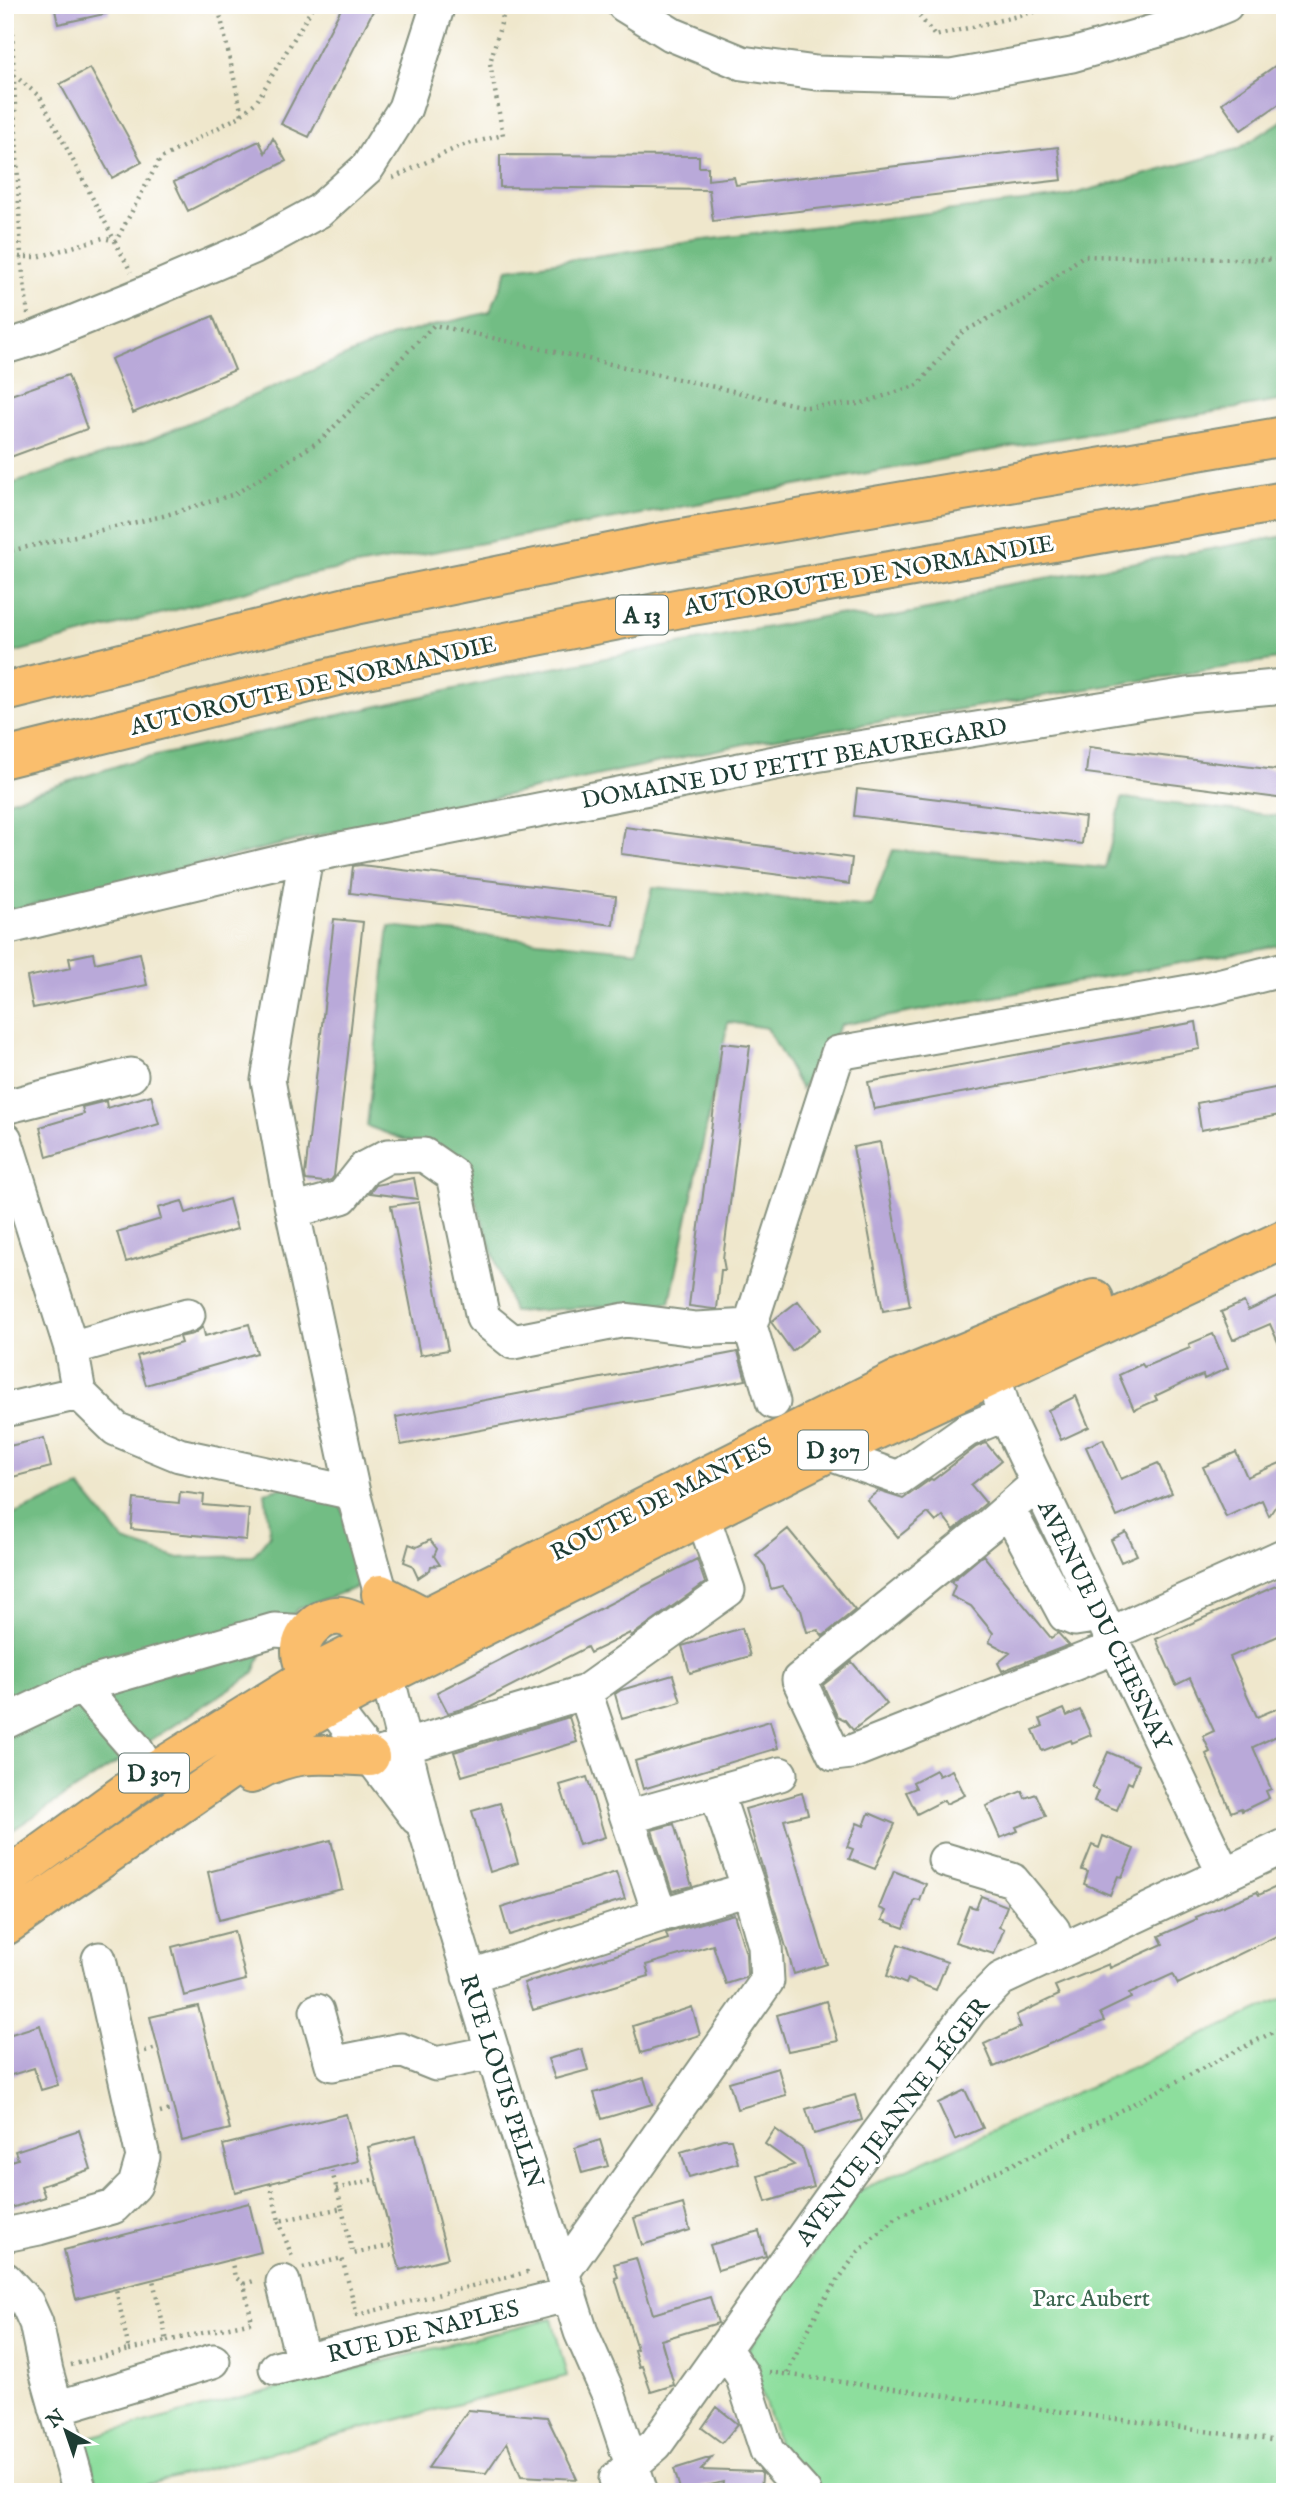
<svg xmlns="http://www.w3.org/2000/svg" width="1290" height="2497" font-family="'IM FELL English',serif">
<rect width="100%" height="100%" fill="#fff"/>
<filter id="ink" filterUnits="userSpaceOnUse"><feTurbulence type="fractalNoise" baseFrequency=".0143" numOctaves="2"/><feDisplacementMap in="SourceGraphic" scale="14" xChannelSelector="R" yChannelSelector="G"/><feConvolveMatrix kernelMatrix="1 2 1 2 8 2 1 2 1" color-interpolation-filters="sRGB"/></filter>
<filter id="wash" filterUnits="userSpaceOnUse"><feTurbulence type="fractalNoise" baseFrequency=".00686" numOctaves="4" result="noise"/><feDisplacementMap in="SourceGraphic" scale="28" xChannelSelector="R" yChannelSelector="G"/><feGaussianBlur stdDeviation="1.57" result="paint"/><feColorMatrix in="noise" values="0 0 0 0 0 0 0 0 0 0 0 0 0 0 0 0 0 1.4 0 .05"/><feComposite in="paint" operator="in"/></filter>
<g filter="url(#wash)">
<rect width="100%" height="100%" fill="#efe7cc"/>
<!-- green -->
<path fill="#8dde9d" stroke="#568e68" stroke-width="2" d="M1285 1998V2492H821L782 2455 748 2350 856 2192Z
M552 2318 567 2376 118 2492H98L86 2438Z"/>
<!-- forest -->
<path fill="#72bd84" stroke="#487d5c" stroke-width="2" d="M1285 119V400L1032 443 307 575 5 655V486L149 440 395 335 490 312 508 269 704 240 1063 197 1238 149Z
M1285 536V658L758 741 307 838 5 912V802L129 762 522 674 837 614 874 620 954 605 988 588Z
M1122 798 1285 817V944L841 1025 801 1089 767 1028 728 1022 670 1302 513 1312 462 1161 367 1126 389 926 637 951 653 887 871 906 893 850 1105 868Z
M331 1474 366 1584 298 1609 265 1644 254 1673 5 1835V1574L14 1569 10 1516 80 1487 124 1541 176 1558 253 1556 270 1535 265 1492Z"/>
<g id="blocks">
<!-- building -->
<path fill="#b9a9d9" d="M54 5H108L109 13 58 24Z
M343 5H376L309 137 281 124Z
M1285 59V100L1241 130 1222 103Z
M90 68 142 162 112 178 60 84Z
M273 138 286 161 188 211 174 182 259 141 265 153Z
M1058 147 1062 180 713 221 709 190 500 187V155L699 156V167H708V180L734 177 736 185Z
M213 316 235 370 133 413 111 359Z
M68 375 87 429 5 459V397Z
M1089 747 1285 771V799L1086 773Z
M857 789 1085 817 1082 844 854 816Z
M625 827 852 858 849 884 621 854Z
M361 865 616 896 613 925 350 893 353 866Z
M334 919 363 922 334 1176 331 1180 324 1182 306 1180 305 1175Z
M93 953 95 963 140 953 147 985 33 1008 27 977 71 968 69 958Z
M1196 1022 1200 1049 874 1109 868 1082Z
M722 1043 750 1046 723 1259 725 1270H721L717 1309H713L689 1306Z
M1285 1086V1114L1201 1130 1197 1103Z
M151 1095 159 1124 47 1157 40 1127 84 1114 82 1107 106 1101 107 1108Z
M880 1142 910 1306 883 1311 853 1147Z
M414 1178 418 1199 370 1193 376 1185Z
M229 1199 237 1229 126 1262 117 1232 161 1219 158 1208 182 1201 186 1213Z
M419 1202 448 1350 420 1355 391 1206Z
M1285 1294V1358L1270 1324 1233 1340 1221 1312 1244 1302 1248 1311Z
M798 1301 820 1329 792 1351 771 1322Z
M249 1324 257 1353 146 1385 137 1356 181 1343 179 1337 193 1334 203 1327 205 1336Z
M1213 1334 1228 1368 1204 1379 1203 1375 1187 1381 1155 1396 1157 1400 1134 1410 1119 1375 1142 1364 1144 1367 1190 1348 1189 1344Z
M738 1352 746 1380 401 1445 396 1417Z
M1076 1396 1089 1427 1061 1440 1048 1410Z
M44 1438 51 1467 5 1479V1447Z
M1103 1439 1121 1479 1158 1463 1172 1493 1117 1517 1086 1447Z
M986 1443 1001 1461 971 1485 986 1503 954 1530 943 1516 936 1522 928 1513 898 1537 867 1500 878 1491 903 1499 931 1479 933 1480 976 1447Z
M1236 1452 1247 1477 1285 1461V1492L1269 1516 1262 1500 1226 1517 1203 1467Z
M180 1492 204 1495 203 1505 249 1509 246 1540 131 1529 134 1499 179 1503Z
M788 1529 855 1610 823 1636 818 1630 807 1632 801 1610 782 1586 771 1589 765 1566 756 1555Z
M1126 1532 1137 1555 1121 1562 1111 1540Z
M430 1540 437 1549 434 1556 440 1565 431 1566 430 1570 418 1578 412 1565 404 1562 409 1544 417 1547Z
M983 1555 1051 1638 1058 1633 1069 1645 1002 1671 998 1663 1010 1653 989 1642 993 1633 971 1606 951 1596 955 1586 951 1582Z
M697 1559 705 1583 631 1636 630 1633 590 1653 587 1647 472 1706 448 1713 437 1692Z
M1285 1582V1633L1230 1657 1257 1717 1285 1705V1732L1253 1747 1271 1789 1266 1791 1269 1798 1242 1811 1241 1808 1231 1812 1206 1754 1210 1752 1203 1736 1214 1731 1190 1678 1176 1685 1156 1639Z
M742 1628 750 1656 690 1673 682 1646Z
M852 1662 887 1704 853 1730 845 1720 837 1716 823 1685Z
M673 1675 681 1702 622 1719 615 1694 621 1690Z
M1064 1709 1067 1716 1080 1710 1091 1735 1072 1743 1071 1740 1042 1751 1033 1730 1043 1726 1040 1719Z
M569 1717 577 1742 462 1776 454 1752Z
M770 1721 778 1748 643 1789 635 1761Z
M1108 1752 1139 1765 1132 1784 1128 1782 1117 1810 1094 1801 1098 1791 1092 1788Z
M936 1770 939 1776 952 1770 965 1795 946 1804 944 1800 917 1814 906 1792 916 1788 913 1782Z
M587 1777 605 1837 579 1845 560 1785Z
M1022 1791 1025 1798 1036 1794 1046 1816 1016 1827 1018 1831 1000 1838 986 1806Z
M802 1793 808 1814 784 1820 827 1964 794 1974 745 1809Z
M500 1803 518 1863 490 1872 472 1811Z
M869 1813 895 1824 875 1869 849 1859 853 1849 847 1847 857 1823 864 1826Z
M674 1824 692 1886 672 1891 652 1830Z
M1103 1836 1134 1849 1122 1877 1118 1876 1110 1895 1084 1884 1088 1872 1082 1870 1092 1845 1099 1848Z
M331 1840 342 1889 219 1920 208 1872Z
M894 1871 926 1884 920 1901 915 1900 904 1928 882 1920 886 1911 879 1908Z
M616 1872 625 1899 509 1935 501 1908Z
M1285 1883V1932L1178 1984 1173 1974 1129 1994 1131 1998 1100 2013 1104 2021 994 2067 984 2044 1021 2027 1016 2015 1059 1995 1055 1986 1109 1964 1110 1968 1163 1944 1159 1936 1197 1919 1196 1917 1257 1892 1259 1895Z
M981 1896 1007 1906 999 1927 1004 1929 994 1954 955 1942 969 1906 976 1908Z
M734 1914 746 1954 747 1975 745 1978 726 1984 713 1945 646 1965 649 1976 533 2010 524 1983 668 1939 666 1933Z
M234 1931 246 1980 184 1996 172 1947Z
M898 1944 947 1962 936 1990 908 1979 906 1984 887 1976Z
M826 2001 838 2041 788 2051 777 2015Z
M198 2006 230 2129 182 2141 150 2017Z
M692 2007 700 2035 641 2053 633 2026Z
M40 2025 58 2085 41 2090 34 2068 5 2077V2036Z
M582 2049 588 2070 555 2079 548 2059Z
M778 2068 786 2095 737 2109 729 2082Z
M644 2078 652 2104 602 2119 594 2093Z
M965 2090 983 2128 955 2140 938 2103Z
M855 2095 862 2120 814 2134 806 2109Z
M346 2114 358 2161 235 2192 223 2145Z
M775 2129 803 2149 814 2187 766 2202 758 2176 794 2165 765 2144Z
M79 2130 91 2169 41 2186 45 2197 5 2210V2163L18 2159 15 2151Z
M416 2135 448 2258 400 2270 368 2147Z
M723 2139H731L738 2163 689 2177 681 2152Z
M600 2140 608 2166 582 2173 575 2148Z
M249 2203 261 2252 76 2299 64 2250Z
M683 2204 690 2230 642 2245 634 2218Z
M759 2231 766 2256 718 2270 710 2245Z
M636 2258 653 2314 710 2297 718 2323 661 2340 674 2385 651 2392 642 2366 639 2367 634 2350 637 2349 615 2278 618 2277 614 2264Z
M717 2407 738 2424 722 2443 702 2428Z
M468 2410 547 2417 577 2479 521 2476 507 2442 486 2473 428 2468Z
M712 2457 701 2470 760 2472 762 2474 761 2492H722L723 2482 681 2492 674 2469Z"/>
</g>
</g>
<g filter="url(#ink)">
<use href="#blocks" fill-opacity="0" stroke="#879280" stroke-width="2"/>
<g fill="none" stroke-linecap="round" stroke-linejoin="round">
<!-- minor casing -->
<g stroke="#879280" stroke-width="37">
<path id="minor" d="M624 5 671 34 742 63 816 73 951 77 1072 55 1180 24 1226 5
M5 347 32 339 141 295 253 247 319 211 368 167 405 108 438 5
M5 928 306 856
M5 1107 131 1075
M5 1139 71 1348 79 1393 116 1429 179 1455 353 1493
M293 1211 342 1197 365 1168 388 1156 424 1155 453 1175 483 1318 513 1342 625 1320 696 1329 750 1326 838 1053 1206 989 1285 969
M750 1326 773 1402
M71 1348 188 1315
M993 1373 1005 1414 1224 1874
M5 1410 79 1393
M827 1453 899 1478 967 1430 1005 1414
M1038 1483 988 1527 799 1680 834 1754 851 1752 1116 1647
M1008 1509 1065 1615 1075 1619 1101 1615
M383 1619 381 1594 353 1493 291 1204 268 1080 306 856 815 755 1187 695 1285 686
M1110 1634 1285 1555
M387 1675 425 1829 509 2106 581 2332 608 2393 641 2492
M81 1686 135 1748 151 1774
M585 1692 660 1915
M331 1705 417 1818
M5 1722 81 1686 274 1630 307 1632
M383 1753 585 1692 728 1590 702 1514
M628 1817 780 1774
M945 1860 1012 1880 1053 1930 1058 1950
M469 1977 660 1915 749 1889
M317 2011 332 2064 401 2050 436 2064 493 2052
M5 2235 39 2228 113 2207 135 2185 143 2157 99 1959
M563 2272 767 1981 765 1946 749 1889 716 1792
M5 2279 27 2303 36 2323 46 2371 80 2492
M283 2282 303 2361
M725 2350 742 2375 767 2451 804 2492
M276 2368 570 2294
M56 2408 213 2361
M616 2479 656 2444 848 2174 971 2009 1001 1979 1285 1846"/>
</g>
<!-- major casing -->
<g stroke="#879280" stroke-width="42">
<path id="major" d="M381 1594 427 1618
M323 1695C306 1671 287 1649 316 1624 322 1619 332 1615 341 1616 356 1618 372 1631 385 1639
M251 1774C293 1749 323 1754 370 1757
M5 1880 151 1774 309 1676 895 1381 1094 1299
M5 1926 294 1725 387 1675 827 1453 1285 1239"/>
</g>
<!-- highway casing -->
<g stroke="#879280" stroke-width="42">
<path id="highway" d="M5 692 355 605 658 543 1285 436
M5 758 361 670 681 608 1285 501"/>
</g>
<!-- path -->
<path stroke="#879280" stroke-width="4.5" stroke-dasharray="2 5" stroke-linecap="butt" d="M11 5 21 258 28 314
M911 5 935 36 1063 5
M14 75 40 97 131 272
M242 114 257 101 314 5
M393 178 460 146 503 135 490 63 506 5
M5 257H38L103 238 116 241 160 159 242 115 218 5
M5 552 163 516 235 494 321 440 434 325 805 407 859 404 918 385 961 333 1029 297 1083 256 1285 260
M145 2051 158 2048
M160 2113 174 2109
M270 2183 279 2221 342 2208 331 2168
M336 2189 376 2179
M342 2208 353 2254 393 2245
M279 2221 292 2257
M231 2259 235 2277 244 2284
M303 2268 342 2258 357 2315 527 2272 529 2276
M167 2341 252 2322 244 2284 257 2280
M129 2350 167 2341 153 2280
M71 2365 129 2350 116 2289
M769 2372 1285 2442
M787 2373 821 2304 857 2253 897 2217 1037 2153 1285 2026"/>
<!-- minor -->
<use href="#minor" stroke="#fff" stroke-width="33"/>
<!-- major -->
<use href="#major" stroke="#fabe6d" stroke-width="38"/>
<!-- highway -->
<use href="#highway" stroke="#fabe6d" stroke-width="38"/>
</g>
</g>
<g text-anchor="middle" stroke-width="6" stroke-linejoin="round" paint-order="stroke">
<!-- shield labels -->
<g fill="#fff" stroke="#627771" stroke-width="2">
<rect x="616" y="595.5" width="52" height="39" rx="5"/>
<rect x="798" y="1430.5" width="70" height="39" rx="5"/>
<rect x="119" y="1753.5" width="70" height="39" rx="5"/>
</g>
<g font-size="23" font-weight="bold" fill="#1f3d34">
<text x="642" y="623">A 13</text>
<text x="833" y="1458">D 307</text>
<text x="154" y="1781">D 307</text>
</g>
<!-- street labels -->
<g font-size="24" fill="#1f3d34" stroke="#fff">
<text transform="translate(869 575) rotate(-10)" y="8">AUTOROUTE DE NORMANDIE</text>
<text transform="translate(313 685) rotate(-13)" y="8">AUTOROUTE DE NORMANDIE</text>
<text transform="translate(794 763) rotate(-10)" y="8">DOMAINE DU PETIT BEAUREGARD</text>
<text transform="translate(661 1499) rotate(-27)" y="8">ROUTE DE MANTES</text>
<text transform="translate(1105 1625) rotate(64)" y="8">AVENUE DU CHESNAY</text>
<text transform="translate(502 2081) rotate(72)" y="8">RUE LOUIS PELIN</text>
<text transform="translate(892 2121) rotate(-53)" y="8">AVENUE JEANNE LÉGER</text>
<text transform="translate(423 2331) rotate(-14)" y="8">RUE DE NAPLES</text>
</g>
<!-- park labels -->
<g font-size="24" fill="#3a654e" stroke="#fff">
<text x="1091" y="2306">Parc Aubert</text>
</g>
</g>
<!-- margin -->
<rect width="1290" height="2497" fill="none" stroke="#fff" stroke-width="28"/>
<!-- north arrow -->
<g transform="translate(66 2431) rotate(320)" stroke="#ffffff" stroke-width="5" paint-order="stroke">
<path d="M0-5L12 26L0 18L-12 26Z" fill="#1f3d34"/>
<text y="-10" font-size="19" font-weight="bold" text-anchor="middle" fill="#1f3d34">N</text>
</g>
</svg>
